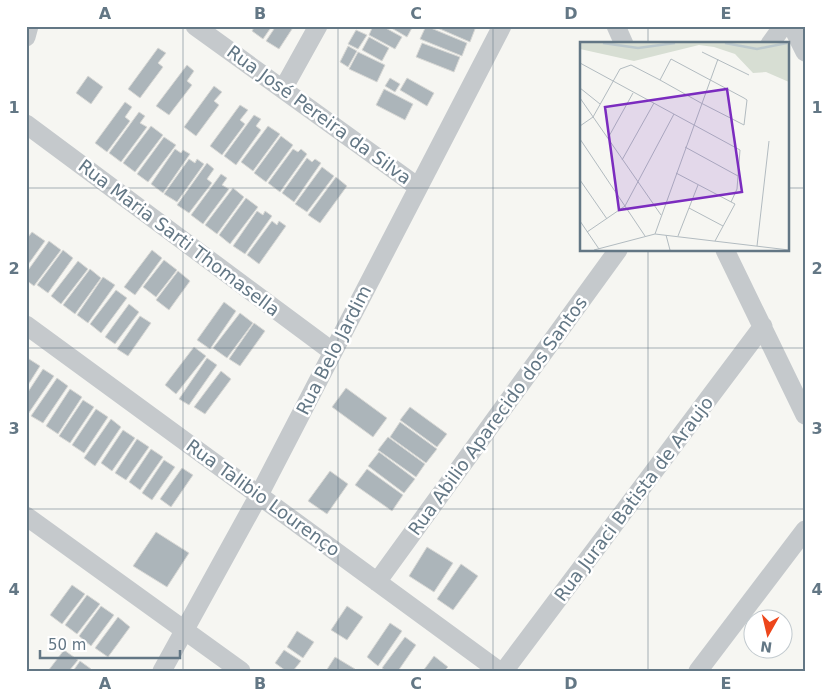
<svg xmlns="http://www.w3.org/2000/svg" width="831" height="697" font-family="'DejaVu Sans',sans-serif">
<rect width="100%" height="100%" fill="#f6f6f2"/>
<!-- building -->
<path fill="#acb5ba" stroke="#d8d8d5" d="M255 26H272L263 39 252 31Z
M276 26H294L279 49 266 41Z
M373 26H382L402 37 395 49 369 35Z
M388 26H413L407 37Z
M426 26 467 43 462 56 420 39Z
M433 26H469L475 29 470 42Z
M356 30 367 35 358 49 348 44Z
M369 37 389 48 382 61 362 50Z
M422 43 460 57 454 72 416 57Z
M348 46 357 51 348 67 340 62Z
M158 48 166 53 158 63 163 67 140 98 128 89Z
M358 52 385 65 377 82 349 69Z
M187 65 194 71 187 81 192 85 169 115 156 106Z
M88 76 103 87 91 104 76 93Z
M390 78 400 84 395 92 385 86Z
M407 78 434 93 427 106 400 90Z
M214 86 222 92 214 101 219 105 196 136 184 127Z
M384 89 413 104 405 120 376 105Z
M125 102 132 107 125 117 130 121 107 152 95 143Z
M240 105 248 110 240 120 245 124 222 155 210 146Z
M139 112 145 116 140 123 147 127 121 162 109 153Z
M254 115 261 119 256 126 261 130 236 165 224 156Z
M151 126 163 135 135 172 123 163Z
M268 126 280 134 253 171 241 162Z
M281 136 293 145 266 182 254 173Z
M164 137 176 145 148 182 137 174Z
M175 149 181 153 183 150 190 154 163 193 151 184Z
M293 149 298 152 301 149 307 154 280 192 268 183Z
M307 158 312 162 315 159 321 163 294 202 282 193Z
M189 159 195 163 197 159 204 164 177 202 164 194Z
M207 163 214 169 207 179 212 183 189 213 177 205Z
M322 167 334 176 307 212 295 204Z
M221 174 227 178 222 185 229 189 203 224 191 215Z
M336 177 347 186 320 223 308 215Z
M233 188 244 197 217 234 205 225Z
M246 198 258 207 230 244 219 235Z
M257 211 263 215 265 211 272 216 245 254 233 246Z
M272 221 277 225 279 221 286 226 259 264 247 255Z
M32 232 45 241 27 266 26 240Z
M49 241 61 250 34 286 26 280V273Z
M63 250 73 258 48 293 37 285Z
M152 250 162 258 135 295 124 287Z
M164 260 177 270 156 297 143 287Z
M78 261 88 269 61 304 51 296Z
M90 269 101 278 75 314 63 305Z
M178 271 190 281 169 310 156 300Z
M103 277 115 285 88 323 77 315Z
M116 290 127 298 101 333 90 324Z
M224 302 236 311 210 349 197 340Z
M129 304 139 312 115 344 105 337Z
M240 313 253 323 227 358 213 348Z
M140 316 151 323 128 356 117 349Z
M254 323 265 331 240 366 229 359Z
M194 347 206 356 176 394 165 385Z
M207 358 217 365 189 405 179 399Z
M29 359 40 366 26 388V364Z
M43 369 54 376 28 414 26 413V395Z
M221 371 231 379 205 414 194 407Z
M57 378 68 386 43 423 31 416Z
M346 388 387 418 373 437 332 407Z
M70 389 82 397 58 434 46 426Z
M83 400 94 407 70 443 59 436Z
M410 407 447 434 437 447 400 420Z
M96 409 108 417 84 453 72 445Z
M111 419 121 427 95 466 84 458Z
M400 422 437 449 426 463 390 437Z
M123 430 135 438 112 471 101 463Z
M388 437 425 464 416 477 378 450Z
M137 439 149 447 126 480 115 473Z
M151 449 163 457 140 490 129 482Z
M379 452 415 479 404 493 368 466Z
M164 460 175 467 152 500 142 493Z
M182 468 193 475 171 507 160 499Z
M367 469 403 495 392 511 355 485Z
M330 471 348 484 327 514 308 501Z
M156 532 189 553 167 587 133 566Z
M427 547 453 563 434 592 409 576Z
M461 564 478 576 453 610 437 599Z
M72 585 85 594 62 624 50 615Z
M87 595 100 604 77 634 65 625Z
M101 606 114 615 91 646 79 636Z
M347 606 363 617 347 640 331 630Z
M118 617 130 627 108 657 95 648Z
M390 623 402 631 378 666 367 657Z
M297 631 314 642 303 658 287 647Z
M405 637 416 645 398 671H386L382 668Z
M64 650 78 660 69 671H48Z
M284 650 301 661 293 671H286L275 663Z
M434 656 448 667 444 671H423Z
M335 657 355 669 354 671H326Z
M80 661 91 669 90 671H73Z"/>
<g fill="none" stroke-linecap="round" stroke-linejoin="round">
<!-- minor -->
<path stroke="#c5c9cc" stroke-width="19" d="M195 26 418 187
M616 26 624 44
M792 26 805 52
M26 37 29 26
M770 44 783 26
M283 89 318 26
M26 124 333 352
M725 250 805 415
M26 325 499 671
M26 516 241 671
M377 582 618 250
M162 671 259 495 502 26
M504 671 763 326
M698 671 805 530"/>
</g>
<!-- grid -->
<path fill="none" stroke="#637785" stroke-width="1" stroke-opacity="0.55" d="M183 26V671M338 26V671M493 26V671M648 26V44M26 188H581M787 188H805M648 250V671M26 348H805M26 509H805"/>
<g text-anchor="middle" stroke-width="5" stroke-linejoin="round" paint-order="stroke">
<!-- street labels -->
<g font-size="18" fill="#637785" stroke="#fff">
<text transform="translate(319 115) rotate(36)" y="6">Rua José Pereira da Silva</text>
<text transform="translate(179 238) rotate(37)" y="6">Rua Maria Sarti Thomasella</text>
<text transform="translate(334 350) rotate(-63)" y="6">Rua Belo Jardim</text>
<text transform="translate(498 416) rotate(-54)" y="6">Rua Abilio Aparecido dos Santos</text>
<text transform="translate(263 498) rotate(36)" y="6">Rua Talibio Lourenço</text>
<text transform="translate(634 499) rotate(-53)" y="6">Rua Juraci Batista de Araujo</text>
</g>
</g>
<!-- overview -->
<g transform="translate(580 42)">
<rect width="209" height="209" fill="#f6f6f2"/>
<path d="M0 1H209V40L186 30 173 31 155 12 134 5 119 3 54 19 0 7Z" fill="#d7ded3"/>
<path fill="none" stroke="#bcc9cd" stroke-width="2.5" d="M23 1 58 6 95 1M145 1 177 7 207 1"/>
<path fill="none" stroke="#b2bbc0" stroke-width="1" d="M122 10 169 33M0 21 160 108 157 147 151 160M0 46 20 62M0 56 81 173M0 84 13 75 40 27 51 23 80 38 121 61 164 83 167 58 164 56 91 17 80 38M28 96 53 51M0 97 65 194M105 105 158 134M42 118 74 61M96 131 155 162 135 199M0 138 27 177M109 166 143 184M0 179 19 207M7 190 45 164 94 72M75 192 138 17M86 193 90 208M98 194 118 143M177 204 189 99M14 208 75 192 209 208"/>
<path fill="#7b2cbf" fill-opacity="0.15" stroke="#7b2cbf" stroke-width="2.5" d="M147 47 162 150 39 168 25 65Z"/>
<rect width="209" height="209" fill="none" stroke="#637785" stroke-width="2.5"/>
</g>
<!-- border -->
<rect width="831" height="697" fill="none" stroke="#ffffff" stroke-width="55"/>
<!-- north arrow -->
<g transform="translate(768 634) rotate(188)"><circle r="24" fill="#ffffff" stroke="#c1c9ce"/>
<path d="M0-4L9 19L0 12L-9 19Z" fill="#ed461b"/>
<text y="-8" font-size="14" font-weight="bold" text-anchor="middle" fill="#637785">N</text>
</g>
<!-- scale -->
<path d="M40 650v8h140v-8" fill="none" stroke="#637785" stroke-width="2.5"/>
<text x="48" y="650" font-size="15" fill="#637785" stroke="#ffffff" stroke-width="4" paint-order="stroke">50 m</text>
<rect x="28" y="28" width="776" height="642" fill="none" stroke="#637785" stroke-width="2"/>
<g font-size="16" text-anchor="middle" font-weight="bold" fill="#637785">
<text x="105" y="19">A</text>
<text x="260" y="19">B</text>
<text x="416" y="19">C</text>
<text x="571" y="19">D</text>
<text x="726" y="19">E</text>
<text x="14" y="113">1</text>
<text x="817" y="113">1</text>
<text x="14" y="274">2</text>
<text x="817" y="274">2</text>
<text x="14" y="434">3</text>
<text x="817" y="434">3</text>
<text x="14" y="595">4</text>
<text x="817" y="595">4</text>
<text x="105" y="689">A</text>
<text x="260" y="689">B</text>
<text x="416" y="689">C</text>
<text x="571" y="689">D</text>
<text x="726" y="689">E</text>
</g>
</svg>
